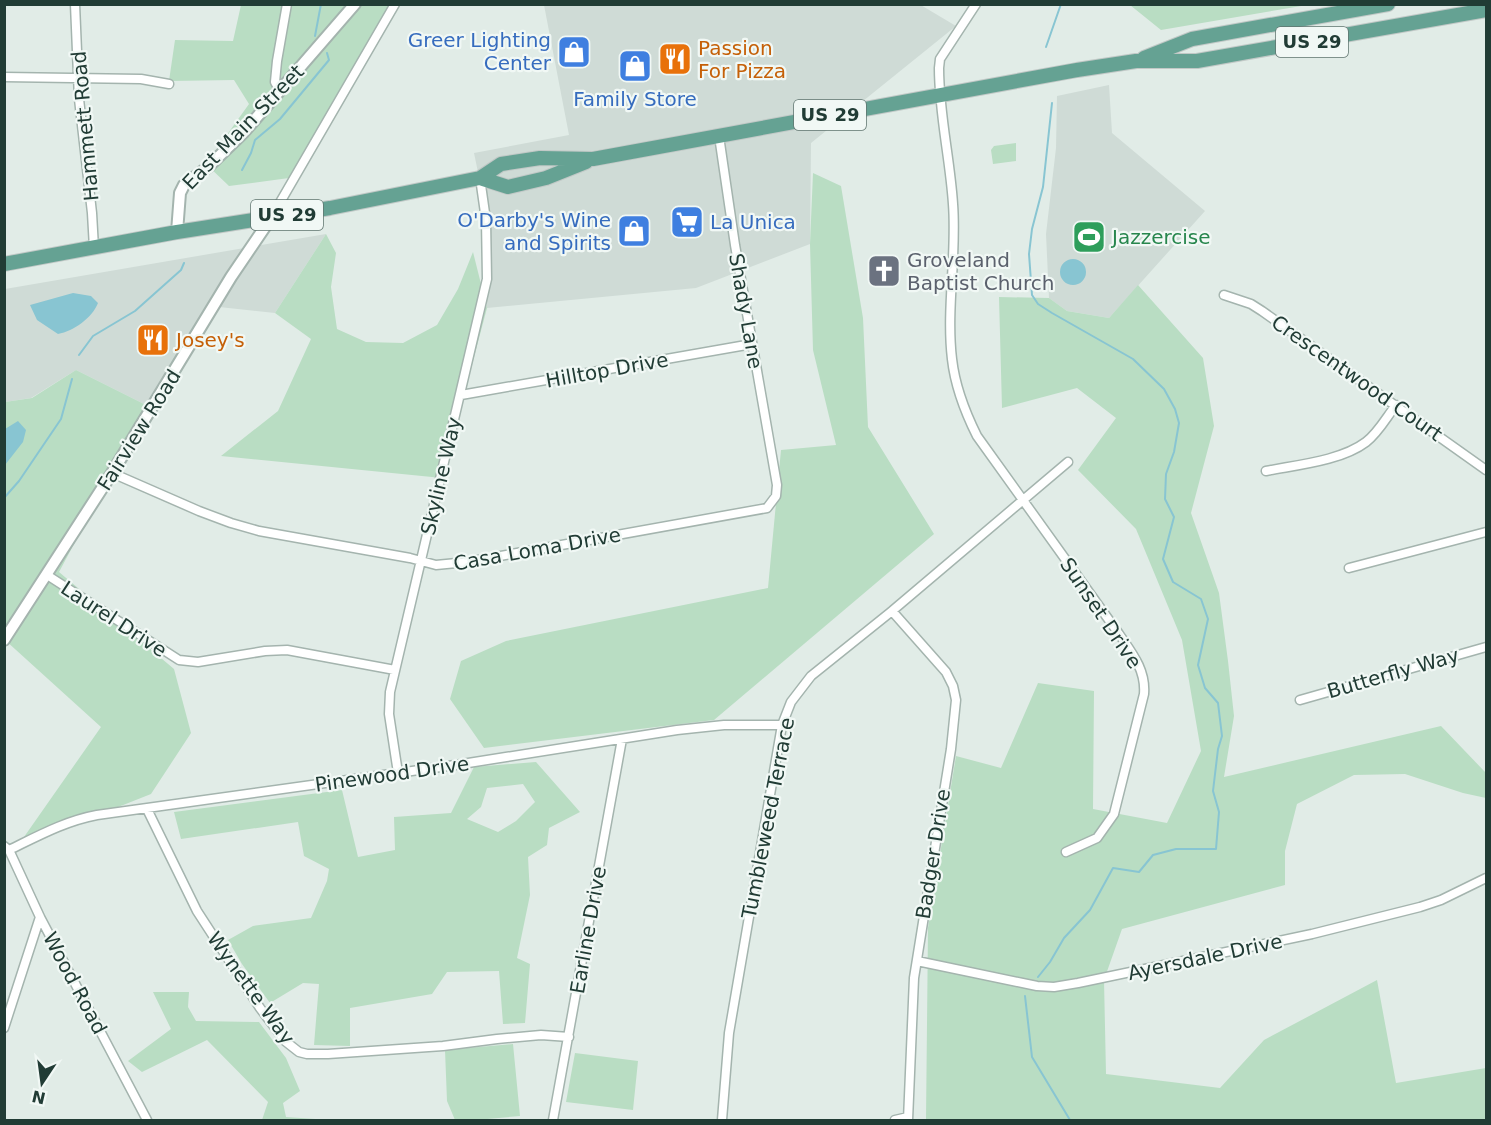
<svg xmlns="http://www.w3.org/2000/svg" width="1491" height="1125" font-family="'DejaVu Sans',sans-serif">
<rect width="100%" height="100%" fill="#e1ece7"/>
<!-- built -->
<path fill="#cfdbd6" d="M919 4 956 26 811 143 810 244 696 288 487 308 484 201 474 153 569 135 544 5Z
M1109 85 1112 133 1205 211 1109 318 1067 311 1049 298 1046 234 1056 148 1057 96Z
M326 234 275 313 210 306 148 406 76 370 31 398 5 402V289Z"/>
<!-- green -->
<path fill="#b9ddc3" fill-rule="evenodd" d="M241 5H390L289 178 229 186 206 164 249 104 234 80 169 81 175 40 233 41Z
M1130 5H1307L1161 30Z
M1016 143V161L993 164 991 150 994 146Z
M813 173 841 186 863 318 868 427 934 534 714 720 484 748 450 699 461 661 506 641 768 588 781 450 836 445 813 350 810 244Z
M326 234 336 253 331 287 337 329 366 342 403 343 437 325 458 289 473 252 487 308 442 478 221 456 278 411 311 339 275 313Z
M1138 285 1203 358 1214 426 1191 513 1219 593 1228 661 1234 716 1224 777 1441 726 1486 773V798L1463 793 1405 774 1354 775 1297 804 1285 851V885L1122 929 1104 980 1106 1074 1220 1088 1264 1040 1377 980 1396 1083 1486 1068V1120H926L928 928 956 756 1001 768 1038 683 1094 691 1093 809 1167 823 1201 751 1182 640 1136 529 1078 470 1116 418 1077 388 1002 408 999 297 1049 298 1067 311 1109 318Z
M76 370 148 406 59 572 174 669 191 733 151 794 17 847 101 727 5 640V402L32 398Z
M536 762 580 812 549 828 547 845 528 857 530 895 517 958 530 964 525 1023 503 1024 499 971 447 972 432 994 350 1008V1046L314 1045 319 984 303 983 270 1003 242 964 228 940 253 926 311 918 327 881 329 869 304 856 298 822 181 839 174 812 342 790 358 857 395 850 394 817 451 813 474 767ZM523 784 535 802 516 821 498 832 467 819 481 807 487 788Z
M153 992H189L188 1007 196 1021 259 1022 286 1058 300 1091 283 1103 286 1117 330 1120H262L268 1102 207 1040 142 1072 128 1061 171 1029Z
M513 1044 520 1116 476 1120H455L447 1101 445 1050Z
M575 1053 638 1061 633 1110 566 1102Z"/>
<!-- water -->
<path fill="#88c5d2" d="M1060 272a13 13 0 1 1 26 0a13 13 0 1 1-26 0Z
M73 293 91 296 98 303C92 318 74 331 58 334L37 320 30 305Z
M18 421 26 430 23 442 5 465V429Z"/>
<g fill="none" stroke-linecap="round" stroke-linejoin="round">
<!-- stream -->
<path stroke="#88c5d2" stroke-width="2" d="M315 36 321 4
M1046 47 1061 4
M242 170 251 153 255 140 280 119 329 60 327 53
M79 355 93 336 135 311 181 270 184 263
M4 498 19 481 61 419 72 379
M1038 977 1050 962 1064 938 1090 910 1113 868 1139 872 1153 855 1176 849H1216L1219 812 1213 791 1218 749 1222 736 1218 703 1205 688 1198 665 1208 619 1201 599 1173 582 1163 559 1174 517 1165 499 1166 474 1174 452 1179 423 1175 409 1164 389 1133 359 1052 313 1038 304 1032 295 1029 254 1032 229 1043 187 1052 103
M1025 996 1032 1057 1070 1120"/>
<!-- minor casing -->
<g stroke="#a4b4ae" stroke-width="11">
<path id="minor" d="M75 4 79 99 92 213 94 248
M976 4 940 59 939 68C939 114 950 158 953 204 957 256 946 308 952 359 955 386 965 412 977 436L1119 634C1132 653 1146 670 1144 694L1114 814 1097 838 1066 852
M4 77 141 79 169 84
M280 91 275 82 277 61 287 4
M271 218 395 4
M1224 295 1251 304 1262 311 1486 470
M461 395 752 344
M1266 471C1296 465 1341 461 1366 442 1378 433 1386 418 1396 405
M112 473 199 511 231 523 259 531 410 558 436 565 467 562 767 508 776 496 777 485 735 245 719 136
M1349 568 1486 532
M47 575 179 660 198 662 265 651 287 650 395 670
M892 611 946 672 953 686 956 700 951 749 914 978 908 1120
M1300 700 1486 647
M398 773 389 714 390 692 487 279 486 220 480 178
M147 809 197 911 260 1008 285 1041 299 1052 307 1054H328L443 1046 497 1039 541 1035 569 1037
M4 846 9 850 40 917 147 1120
M9 850C38 836 65 821 97 815L462 764 677 730 724 725H782
M917 961 1037 986 1054 987 1078 983 1312 934 1420 907 1441 900 1486 878
M4 1028 40 917
M553 1120 622 739
M722 1120 729 1033 782 725 791 702 811 676 892 611 1068 462
M895 1120 908 1117"/>
</g>
<!-- tertiary casing -->
<g stroke="#a4b4ae" stroke-width="14">
<path id="tertiary" d="M177 232 180 193 184 185 208 167 244 132 355 4
M4 640 112 473 231 277 271 218"/>
</g>
<!-- primary casing -->
<g stroke="#c1c8c6" stroke-width="16">
<path id="primary" d="M1144 58 1192 39 1388 4
M480 178 508 187 546 178 586 162
M4 264 177 232 330 208 480 178 501 164 540 158 593 159 1077 70 1136 61H1197L1486 10"/>
</g>
<!-- minor -->
<use href="#minor" stroke="#fff" stroke-width="8"/>
<!-- tertiary -->
<use href="#tertiary" stroke="#fff" stroke-width="10"/>
<!-- primary -->
<use href="#primary" stroke="#65a293" stroke-width="14"/>
</g>
<!-- icons -->
<defs>
<g id="shop-square" transform="scale(1.725)"><rect x="-9" y="-9" width="18" height="18" rx="4" fill="#3f7fe0" stroke="#f1f8f5"/><path d="M-5-2.5h2.3a2.7 3.5 0 0 1 5.4 0H5L5.5 6h-11ZM-1.5-2.5h3a1.5 2.3 0 0 0-3 0Z" fill="#fff"/></g>
<g id="restaurant-square" transform="scale(1.725)"><rect x="-9" y="-9" width="18" height="18" rx="4" fill="#e8710a" stroke="#f1f8f5"/><path d="M-5-6h1v4h1v-4h1v4h1v-4h1v5L-1.5 .5V6h-2V.5L-5-1ZM5-6V6H3V1.5H1.5Q1.5-4 5-6Z" fill="#fff"/></g>
<g id="supermarket-square" transform="scale(1.725)"><rect x="-9" y="-9" width="18" height="18" rx="4" fill="#3f7fe0" stroke="#f1f8f5"/><path d="M-6-5.5h2.5l.6 2H6L4.5 2H-2.5L-4.4-4H-6ZM-1.5 3.2a1.3 1.3 0 1 0 .1 0ZM3 3.2a1.3 1.3 0 1 0 .1 0Z" fill="#fff"/></g>
<g id="stadium-square" transform="scale(1.725)"><rect x="-9" y="-9" width="18" height="18" rx="4" fill="#2e9e5b" stroke="#f1f8f5"/><path d="M0-5a6.5 5 0 1 0 0 10a6.5 5 0 1 0 0-10ZM-3.5-1.8h7v3.6h-7Z" fill="#fff"/></g>
<g id="church-square" transform="scale(1.725)"><rect x="-9" y="-9" width="18" height="18" rx="4" fill="#6b7280" stroke="#f1f8f5"/><path d="M-1.2-6h2.4v3.5h3.3v2.4h-3.3V6h-2.4V-.1h-3.3v-2.4h3.3Z" fill="#fff"/></g>
</defs>
<g fill-rule="evenodd">
<use href="#shop-square" x="574" y="52"/>
<use href="#restaurant-square" x="675" y="59"/>
<use href="#shop-square" x="635" y="66"/>
<use href="#supermarket-square" x="687" y="222"/>
<use href="#shop-square" x="634" y="231"/>
<use href="#stadium-square" x="1089" y="237"/>
<use href="#church-square" x="884" y="271"/>
<use href="#restaurant-square" x="153" y="340"/>
</g>
<g text-anchor="middle" stroke-width="4.5" stroke-linejoin="round" paint-order="stroke">
<!-- shield labels -->
<g fill="#f1f8f5" stroke="#5f746f" stroke-width="1.5">
<rect x="1276" y="27" width="72" height="30" rx="4.5"/>
<rect x="794" y="100" width="72" height="30" rx="4.5"/>
<rect x="251" y="200" width="72" height="30" rx="4.5"/>
</g>
<g font-size="18" font-weight="bold" fill="#213c35">
<text x="1312" y="48">US 29</text>
<text x="830" y="121">US 29</text>
<text x="287" y="221">US 29</text>
</g>
<!-- shop labels -->
<g font-size="20" fill="#366cbe" stroke="#f1f8f5" text-anchor="end">
<text x="551" y="47">Greer Lighting<tspan x="551" dy="23">Center</tspan></text>
<text x="635" y="106" text-anchor="middle">Family Store</text>
<text x="611" y="227">O'Darby's Wine<tspan x="611" dy="23">and Spirits</tspan></text>
<text x="710" y="229" text-anchor="start">La Unica</text>
</g>
<!-- food labels -->
<g font-size="20" fill="#c56008" stroke="#f1f8f5" text-anchor="start">
<text x="698" y="55">Passion<tspan x="698" dy="23">For Pizza</tspan></text>
<text x="176" y="347">Josey's</text>
</g>
<!-- street labels -->
<g font-size="20" fill="#213c35" stroke="#f1f8f5">
<text transform="translate(85 126) rotate(-95)" y="7">Hammett Road</text>
<text transform="translate(243 127) rotate(-46)" y="7">East Main Street</text>
<text transform="translate(746 311) rotate(80)" y="7">Shady Lane</text>
<text transform="translate(607 370) rotate(-10)" y="7">Hilltop Drive</text>
<text transform="translate(1357 378) rotate(35)" y="7">Crescentwood Court</text>
<text transform="translate(139 430) rotate(-58)" y="7">Fairview Road</text>
<text transform="translate(441 476) rotate(-77)" y="7">Skyline Way</text>
<text transform="translate(537 549) rotate(-10)" y="7">Casa Loma Drive</text>
<text transform="translate(1101 613) rotate(56)" y="7">Sunset Drive</text>
<text transform="translate(114 619) rotate(33)" y="7">Laurel Drive</text>
<text transform="translate(1393 673) rotate(-16)" y="7">Butterfly Way</text>
<text transform="translate(392 774) rotate(-8)" y="7">Pinewood Drive</text>
<text transform="translate(768 818) rotate(-79)" y="7">Tumbleweed Terrace</text>
<text transform="translate(933 854) rotate(-81)" y="7">Badger Drive</text>
<text transform="translate(588 930) rotate(-80)" y="7">Earline Drive</text>
<text transform="translate(1205 957) rotate(-12)" y="7">Ayersdale Drive</text>
<text transform="translate(75 983) rotate(62)" y="7">Wood Road</text>
<text transform="translate(251 988) rotate(54)" y="7">Wynette Way</text>
</g>
<!-- leisure labels -->
<g font-size="20" fill="#27864d" stroke="#f1f8f5" text-anchor="start">
<text x="1112" y="244">Jazzercise</text>
</g>
<!-- worship labels -->
<g font-size="20" fill="#5b616d" stroke="#f1f8f5" text-anchor="start">
<text x="907" y="267">Groveland<tspan x="907" dy="23">Baptist Church</tspan></text>
</g>
</g>
<!-- border -->
<rect width="1491" height="1125" fill="none" stroke="#213c35" stroke-width="12"/>
<!-- north arrow -->
<g transform="translate(42 1083) rotate(193)" stroke="#f1f8f5" stroke-width="4.5" paint-order="stroke">
<path d="M0-4.5L10 22L0 15L-10 22Z" fill="#213c35"/>
<text y="-9" font-size="16" font-weight="bold" text-anchor="middle" fill="#213c35">N</text>
</g>
</svg>
